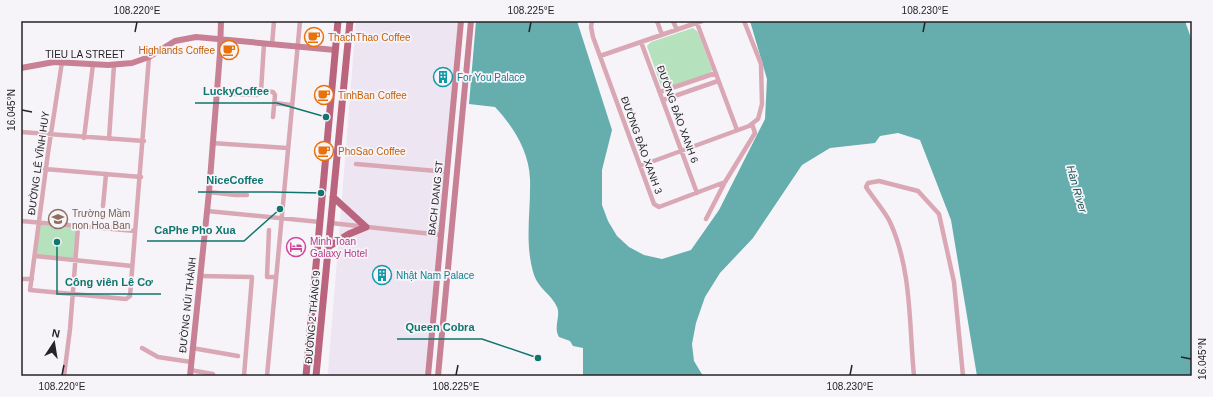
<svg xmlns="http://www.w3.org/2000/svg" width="1213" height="397" font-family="Arial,sans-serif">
<rect width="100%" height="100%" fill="#f7f4f9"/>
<!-- built -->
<path fill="#ede6f2" d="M356 21H462L430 376H329L328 372Z"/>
<!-- green -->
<path fill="#b5e1bc" d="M693 28 698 32 712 70 709 76 665 90 661 86 647 46 651 42Z
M40 225 76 228 74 260 36 255Z"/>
<!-- water -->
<path fill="#66adad" d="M476 21H577L612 130 602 170V205L608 221 617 236 629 247 644 255 662 259 691 250 719 210 765 119 767 79 750 21H1185L1192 41V376H977L951 220 920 140 898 133 880 136 875 143 830 148 802 165 753 238 720 273 705 297 696 323 692 344 694 361 703 376H583V348L573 346 570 341 559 337C553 327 561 316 557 307 552 295 538 288 534 275 524 243 531 212 530 179 529 151 513 126 495 107L469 104Z"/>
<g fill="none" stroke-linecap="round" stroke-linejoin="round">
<!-- street -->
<path stroke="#d9a8b4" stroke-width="4.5" d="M592 21 591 27 593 37 654 204 659 207 725 182
M657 21 662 35
M673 21 677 30
M697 23 737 130
M641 42 697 193
M272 45 274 21
M600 56 702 21
M62 62 48 153 30 290 126 299 130 296 149 57
M261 91 264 44
M660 92 716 73
M217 93 257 95 261 91 273 92 275 95 273 117
M663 100 718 81
M274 103 291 105
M21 132 144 141
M84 138 93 64
M109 139 114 65
M212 143 287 148
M356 164 448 172
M640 166 749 126 758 119 762 104 761 64 744 21
M45 169 141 177
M209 192 235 195H247
M103 206 106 174
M207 211 320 222
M706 219 725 182 755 133 752 124
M21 221 135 231
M331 223 441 235
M269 230 267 277H276
M35 256 132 266
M200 276 252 277 244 376
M21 279H32
M142 348 158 357 191 362
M192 348 238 356
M190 370 213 374
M64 376 70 329 78 227
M267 376 300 21
M914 376C909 325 912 270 890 222 884 210 873 198 866 187L868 183 879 181 918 191 939 214 954 282 963 376"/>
<!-- secondary -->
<path stroke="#c88194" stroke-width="6" d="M21 68 54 62 108 65 132 63 149 57 175 41 196 37 335 50
M190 376 209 192 220 53 221 21
M428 376 461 21
M438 376 471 21"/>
<!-- primary -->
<path stroke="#ba657d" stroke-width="7" d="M328 247 349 234 366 227 333 197
M306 376 338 21
M316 376 350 21"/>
</g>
<!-- ticks -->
<path fill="none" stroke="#242325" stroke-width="1.5" d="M135 32 137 22M529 32 531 22M923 32 925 22M22 110 32 112M1181 357 1191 359M62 375 64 365M456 375 458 365M850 375 852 365"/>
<!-- icons -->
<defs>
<g id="cafe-ring" transform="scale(1)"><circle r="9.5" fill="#f7f4f9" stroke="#e8710a" stroke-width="1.5"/><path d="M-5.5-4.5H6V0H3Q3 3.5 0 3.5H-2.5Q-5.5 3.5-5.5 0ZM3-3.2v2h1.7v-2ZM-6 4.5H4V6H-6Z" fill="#e8710a"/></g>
<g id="building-ring" transform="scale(1)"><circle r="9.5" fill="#f7f4f9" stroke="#0f9aa8" stroke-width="1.5"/><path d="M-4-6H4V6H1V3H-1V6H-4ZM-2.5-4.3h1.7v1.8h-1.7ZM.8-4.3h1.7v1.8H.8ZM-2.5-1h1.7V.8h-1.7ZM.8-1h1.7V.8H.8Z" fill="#0f9aa8"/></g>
<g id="school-ring" transform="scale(1)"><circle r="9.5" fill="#f7f4f9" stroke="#8d6e63" stroke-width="1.5"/><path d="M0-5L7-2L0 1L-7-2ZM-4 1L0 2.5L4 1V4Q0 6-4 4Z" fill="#8d6e63"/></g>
<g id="hotel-ring" transform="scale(1)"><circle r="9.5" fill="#f7f4f9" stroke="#d1479c" stroke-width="1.5"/><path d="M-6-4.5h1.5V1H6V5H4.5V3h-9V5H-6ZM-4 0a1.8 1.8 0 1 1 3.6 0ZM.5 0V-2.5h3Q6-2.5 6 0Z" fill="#d1479c"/></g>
</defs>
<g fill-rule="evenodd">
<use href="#cafe-ring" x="314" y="37"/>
<use href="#cafe-ring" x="229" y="50"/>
<use href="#building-ring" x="443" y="77"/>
<use href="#cafe-ring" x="324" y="95"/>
<use href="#cafe-ring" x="324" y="151"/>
<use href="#school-ring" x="58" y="219"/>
<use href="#hotel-ring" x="296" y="247"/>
<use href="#building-ring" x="382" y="275"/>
</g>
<g text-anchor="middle" stroke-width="3.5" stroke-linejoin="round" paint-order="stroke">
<!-- food labels -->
<g font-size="10" fill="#c56008" stroke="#f7f4f9" text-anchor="start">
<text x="328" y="41">ThachThao Coffee</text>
<text x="215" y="54" text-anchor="end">Highlands Coffee</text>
<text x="338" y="99">TinhBan Coffee</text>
<text x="338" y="155">PhoSao Coffee</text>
</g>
<!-- street labels -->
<g font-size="10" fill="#242325" stroke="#f7f4f9">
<text x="85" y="58">TIEU LA STREET</text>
<text transform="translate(678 114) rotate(70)" y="4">ĐƯỜNG ĐẢO XANH 6</text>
<text transform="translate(642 145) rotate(70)" y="4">ĐƯỜNG ĐẢO XANH 3</text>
<text transform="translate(38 163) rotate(-82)" y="4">ĐƯỜNG LÊ VĨNH HUY</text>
<text transform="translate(435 198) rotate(-84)" y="4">BACH DANG ST</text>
<text transform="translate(187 305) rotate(-84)" y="4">ĐƯỜNG NÚI THÀNH</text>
<text transform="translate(312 317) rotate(-85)" y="4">ĐƯỜNG 2 THÁNG 9</text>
</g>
<!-- culture labels -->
<g font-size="10" fill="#0d838f" stroke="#f7f4f9" text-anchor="start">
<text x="457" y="81">For You Palace</text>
<text x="396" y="279">Nhật Nam Palace</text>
</g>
<!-- education labels -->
<g font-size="10" fill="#785e54" stroke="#f7f4f9" text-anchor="start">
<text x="72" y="217">Trường Mầm<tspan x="72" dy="12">non Hoa Ban</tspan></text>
</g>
<!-- hotel labels -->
<g font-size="10" fill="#b23c85" stroke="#f7f4f9" text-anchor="start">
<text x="310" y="245">Minh Toan<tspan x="310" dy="12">Galaxy Hotel</tspan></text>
</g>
<!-- water labels -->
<g font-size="11" font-style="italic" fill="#165454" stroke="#f7f4f9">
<text transform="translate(1077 189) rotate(74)" y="4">Hàn River</text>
</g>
</g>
<!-- callouts -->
<path fill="none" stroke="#0f766e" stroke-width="1.5" d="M326 117L277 103H195M321 193L272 192H198M280 209L244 241H147M57 242L57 294H161M538 358L482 339H397"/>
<g fill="#0f766e" stroke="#f7f4f9" stroke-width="1.5">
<circle cx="326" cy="117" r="4"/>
<circle cx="321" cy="193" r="4"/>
<circle cx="280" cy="209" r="4"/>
<circle cx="57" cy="242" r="4"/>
<circle cx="538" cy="358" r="4"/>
</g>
<g font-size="11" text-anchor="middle" font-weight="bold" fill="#0f766e" stroke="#f7f4f9" stroke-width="3.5" stroke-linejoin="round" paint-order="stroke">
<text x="236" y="95">LuckyCoffee</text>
<text x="235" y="184">NiceCoffee</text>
<text x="195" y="234">CaPhe Pho Xua</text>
<text x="109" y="286">Công viên Lê Cơ</text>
<text x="440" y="331">Queen Cobra</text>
</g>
<!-- border -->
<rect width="1213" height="397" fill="none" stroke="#f7f4f9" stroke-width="44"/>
<!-- north arrow -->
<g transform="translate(54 343) rotate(12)" stroke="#f7f4f9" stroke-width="3" paint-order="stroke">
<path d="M0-3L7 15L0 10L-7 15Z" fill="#242325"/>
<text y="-6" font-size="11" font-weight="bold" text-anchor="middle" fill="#242325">N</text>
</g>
<rect x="22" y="22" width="1169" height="353" fill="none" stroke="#242325" stroke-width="1.5"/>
<g font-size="10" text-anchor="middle" fill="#242325">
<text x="137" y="14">108.220°E</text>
<text x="531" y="14">108.225°E</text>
<text x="925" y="14">108.230°E</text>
<text transform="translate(11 110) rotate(-90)" y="4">16.045°N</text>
<text transform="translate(1202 359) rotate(-90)" y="4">16.045°N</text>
<text x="62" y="390">108.220°E</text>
<text x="456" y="390">108.225°E</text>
<text x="850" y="390">108.230°E</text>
</g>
</svg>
